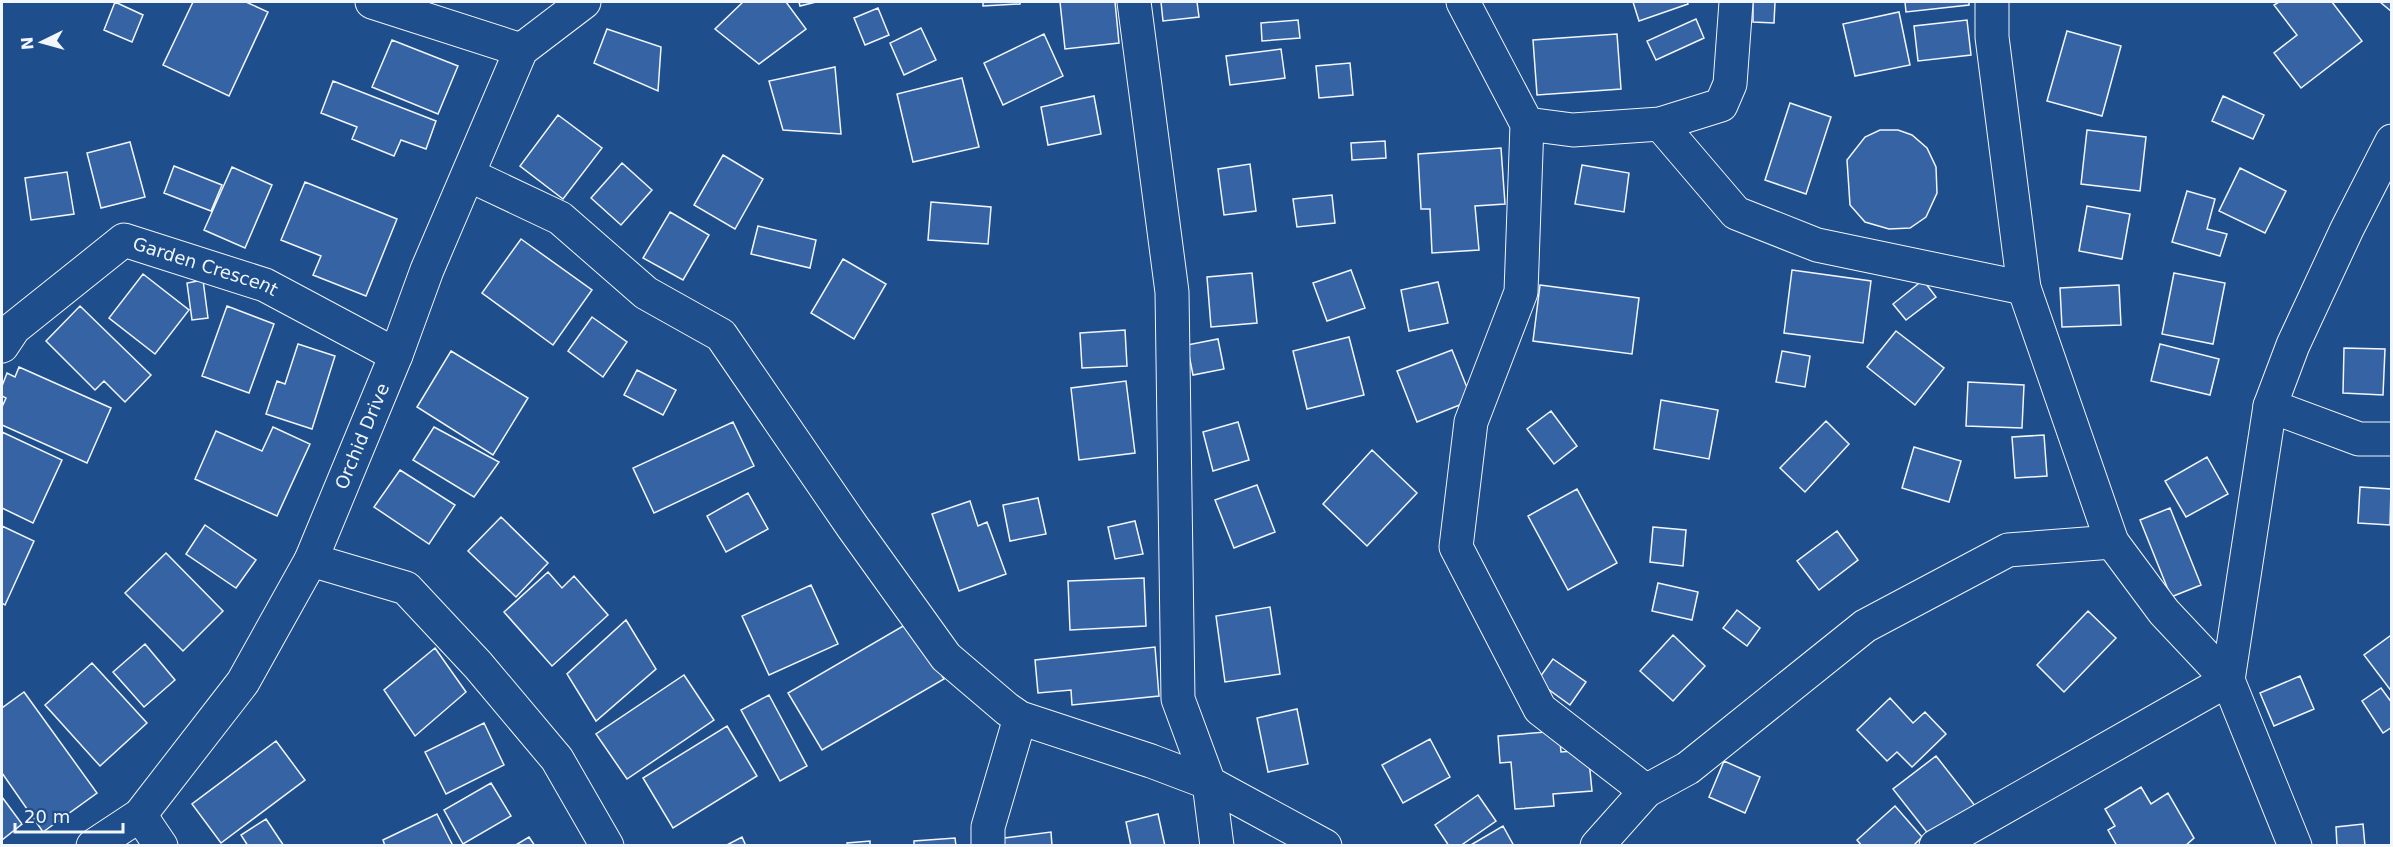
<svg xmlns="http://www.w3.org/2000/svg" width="2393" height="847" font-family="'DejaVu Sans',sans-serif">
<rect width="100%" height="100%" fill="#1f4e8c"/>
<!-- building -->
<path fill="#3563a3" stroke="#f2f6ff" stroke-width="1.5" d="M115 2 143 15 132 42 104 30Z
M193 2H246L268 12 229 96 163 65Z
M743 2H786L806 29 759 64 715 29Z
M799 2H816L800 6Z
M983 2H1020V4L983 6Z
M1060 2H1115L1119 43 1065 49Z
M1161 2H1197L1199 17 1163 21Z
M1633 2H1687L1688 4 1639 21Z
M1753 2H1775L1774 23 1753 22Z
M1905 2H1969V5L1906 12Z
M2279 2H2332L2362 41 2301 88 2274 53 2297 35 2274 5Z
M2380 2H2392V12Z
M878 8 889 35 865 45 854 18Z
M1899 12 1910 65 1855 76 1843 24Z
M1696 19 1704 38 1656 60 1647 41Z
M1298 20 1300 38 1262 41 1261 23Z
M1967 20 1971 55 1918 61 1914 26Z
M921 28 936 60 904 75 890 43Z
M607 29 661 47 658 91 594 63Z
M2067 31 2121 46 2102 116 2047 101Z
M1044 34 1063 76 1003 105 984 63Z
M1617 34 1621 89 1537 95 1533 40Z
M392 40 458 66 438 114 372 87Z
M1281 49 1285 78 1230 85 1226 56Z
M1350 63 1353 95 1319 98 1316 66Z
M835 67 841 134 783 130 769 81Z
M962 78 979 147 913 162 897 94Z
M333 81 436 121 426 149 401 140 394 156 352 139 357 127 321 113Z
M1094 96 1101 134 1048 145 1041 107Z
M2223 96 2264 115 2253 139 2212 121Z
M1790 103 1831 117 1806 194 1765 180Z
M558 115 602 148 563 199 520 166Z
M1880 130H1898L1912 135 1927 148 1936 167 1937 193 1926 217 1910 228 1889 229 1865 222 1850 205 1847 160 1865 137Z
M2087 130 2146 137 2140 191 2081 184Z
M1385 141 1386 158 1352 160 1351 143Z
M130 142 145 197 101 208 87 153Z
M1501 148 1505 204 1475 206 1479 250 1432 253 1430 209H1421L1418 154Z
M723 155 763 179 735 229 694 205Z
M622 163 652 190 621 225 591 198Z
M1250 164 1256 211 1224 215 1218 169Z
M1582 165 1629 173 1624 212 1575 204Z
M174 166 222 185 211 211 164 193Z
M232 167 272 185 245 248 204 230Z
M2240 168 2286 191 2265 233 2219 211Z
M67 172 74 214 31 220 25 178Z
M305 182 397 219 366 296 313 275 321 256 281 240Z
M2187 191 2215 199 2207 229 2227 234 2220 256 2172 242Z
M1332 195 1335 223 1297 227 1293 199Z
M931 202 991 207 988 244 928 240Z
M2087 206 2130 214 2122 259 2079 251Z
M670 212 709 235 683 280 643 258Z
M758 226 816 240 810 268 751 254Z
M521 239 592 290 553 345 482 293Z
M843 259 886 284 854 339 811 313Z
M1351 270 1365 308 1327 321 1313 283Z
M1792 270 1871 281 1863 343 1784 333Z
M1252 273 1257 323 1211 327 1207 277Z
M2174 273 2225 283 2213 344 2162 334Z
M143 274 189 310 155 354 109 318Z
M203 280 208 318 192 320 187 283Z
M1923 280 1936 297 1906 320 1893 304Z
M1438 282 1448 323 1409 331 1401 290Z
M1540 285 1639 298 1632 354 1533 341Z
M2119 285 2121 325 2062 327 2060 288Z
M80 306 151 375 125 402 104 381 95 390 46 341Z
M227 306 274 324 249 393 202 376Z
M592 317 627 342 603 377 568 351Z
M1125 330 1127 366 1082 368 1080 333Z
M1896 331 1944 368 1915 405 1867 367Z
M1349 337 1364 395 1307 409 1293 351Z
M1218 339 1224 369 1193 375 1187 345Z
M298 344 335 356 312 429 266 414 277 381 285 384Z
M2160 344 2219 359 2210 395 2151 381Z
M2344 348 2385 349 2383 395 2343 393Z
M1452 350 1472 400 1417 422 1397 371Z
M451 351 528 398 493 455 417 407Z
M1782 351 1810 356 1805 387 1776 382Z
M19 367 111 408 87 463 2 425V407L6 398 2 396V386L7 373 15 377Z
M637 370 676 390 663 415 624 395Z
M1126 381 1135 453 1079 460 1071 388Z
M1968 382 2024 385 2022 428 1966 426Z
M1661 400 1718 410 1709 459 1654 449Z
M1551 411 1577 446 1554 464 1527 429Z
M1826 421 1849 444 1805 492 1780 468Z
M733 422 754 466 654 513 633 468Z
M1238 422 1249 460 1213 471 1203 432Z
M273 427 310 444 277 516 195 479 216 431 262 451Z
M434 427 499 462 474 497 413 460Z
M2 432 62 460 33 523 2 508Z
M2044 435 2047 476 2015 478 2012 437Z
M1914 447 1961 461 1949 502 1902 488Z
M1372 450 1417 493 1367 546 1323 504Z
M2207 457 2228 494 2186 517 2165 481Z
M400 470 455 505 429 544 374 507Z
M1257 485 1275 532 1234 548 1215 500Z
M2360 487 2391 489 2390 525 2358 523Z
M1577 489 1617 563 1568 590 1528 516Z
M748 493 768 529 726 552 707 516Z
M1038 498 1046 534 1010 541 1003 505Z
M970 501 978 526 987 522 1006 574 959 591 932 514Z
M2170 508 2201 585 2171 597 2140 520Z
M501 517 548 563 516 597 468 551Z
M1135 521 1143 554 1115 559 1108 527Z
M205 525 256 560 236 588 186 554Z
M2 526 34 541 5 605 2 603Z
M1653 527 1686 530 1683 566 1650 562Z
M1837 531 1858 560 1819 590 1797 561Z
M166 553 223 611 183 651 125 593Z
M548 572 562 588 574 576 608 615 552 666 504 612Z
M1144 578 1146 626 1070 630 1068 581Z
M1658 583 1698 592 1692 620 1652 611Z
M811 585 838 644 769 675 742 616Z
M1270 607 1280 674 1225 682 1216 616Z
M1737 610 1760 628 1747 646 1723 628Z
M2088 611 2116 638 2064 692 2037 665Z
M626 620 656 669 596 721 567 674Z
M910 622 944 679 822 750 788 693Z
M1673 635 1705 666 1673 701 1640 671Z
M2390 636 2392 638V692L2364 655Z
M145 644 175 680 144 707 113 672Z
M1155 647 1159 696 1072 705 1071 690 1038 693 1035 660Z
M435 648 466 692 415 736 384 690Z
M1553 659 1586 682 1570 705 1537 681Z
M92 663 147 723 100 766 45 705Z
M684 675 714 720 627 779 596 734Z
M2300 676 2314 709 2274 726 2260 693Z
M2381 688 2392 703V727L2383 733 2362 701Z
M24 692 97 793 43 832 2 773V708Z
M769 695 807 766 780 781 741 710Z
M1890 698 1913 723 1925 712 1946 734 1912 767 1897 752 1887 761 1857 730Z
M1297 709 1308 764 1268 772 1257 718Z
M484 723 504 765 446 794 425 752Z
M727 726 757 776 673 828 643 778Z
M1559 731 1561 752 1588 750 1592 791 1553 794 1554 806 1515 809 1511 762 1500 763 1498 736Z
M1430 739 1450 777 1403 803 1382 765Z
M276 741 305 780 221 843 192 804Z
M1936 756 1976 807 1933 840 1893 789Z
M1724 761 1760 777 1745 813 1709 797Z
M491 783 511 816 463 844 444 810Z
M2141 787 2151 804 2168 793 2194 838 2185 846H2117L2108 830 2115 826 2105 809Z
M1478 795 1496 821 1460 846H1449L1435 825Z
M2 797 22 824 2 840Z
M1895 806 1922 837 1913 846H1862L1857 840Z
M437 814 453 846H385L383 840Z
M1158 814 1165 846H1131L1126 822Z
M266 819 284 846H248L241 835Z
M2363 824 2365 846H2337L2336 827Z
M1503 826 1514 846H1469Z
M1051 832 1052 846H998L997 839Z
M529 837 535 846H514Z
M742 837 746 846H725Z
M955 838 956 846H914V841Z
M870 841V846H848L847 843Z"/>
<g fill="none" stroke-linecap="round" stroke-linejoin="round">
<!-- minor casing -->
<g stroke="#f2f6ff" stroke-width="35">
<g id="minor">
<path d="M372 2 521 50"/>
<path d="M1134 2 1172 292 1178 699 1209 783 1325 846"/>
<path d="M1463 2 1527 124 1521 292 1471 422 1456 547 1540 709 1646 791"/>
<path d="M1992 2V37L2024 288 2112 542 2164 612 2228 680 2295 846"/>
<path d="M1527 124 1573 130 1660 124 1721 105 1730 84 1736 2"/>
<path d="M1660 124 1736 213 1817 245 2024 288"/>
<path d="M469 175 560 218 646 293 721 335 852 526 946 657 1007 709 1020 718 1151 761 1209 783 1217 846"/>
<path id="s1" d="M2 346 14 328 124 240 265 285 396 355"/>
<path d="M2270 406 2359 439H2392"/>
<path d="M311 560 406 588 478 665 557 759 607 846"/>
<path d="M2228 680 2270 406 2293 345 2347 229 2392 141"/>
<path d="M140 815 161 846"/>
<path id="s2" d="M93 846 140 815 243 682 311 560 396 355 427 270 521 50 584 2"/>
<path d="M988 846V827L1020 718"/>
<path d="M1597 846 1646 791 1688 768 1865 626 2008 550 2112 542"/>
<path d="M1936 846 2228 680"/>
</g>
</g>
<!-- minor -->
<use href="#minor" stroke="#1f4e8c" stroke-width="33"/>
</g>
<g text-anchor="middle" stroke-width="4.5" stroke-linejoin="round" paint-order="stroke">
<!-- street labels -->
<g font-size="18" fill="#f2f6ff" stroke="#1f4e8c">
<text dy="6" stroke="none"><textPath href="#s1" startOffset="248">Garden Crescent</textPath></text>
<text dy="6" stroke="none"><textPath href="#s2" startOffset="498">Orchid Drive</textPath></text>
</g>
</g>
<!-- border -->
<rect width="2393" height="847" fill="none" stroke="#f2f6ff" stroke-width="6"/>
<!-- north arrow -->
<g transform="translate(42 42) rotate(265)" stroke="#1f4e8c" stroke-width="4.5" paint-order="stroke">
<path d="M0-4.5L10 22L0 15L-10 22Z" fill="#f2f6ff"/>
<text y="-9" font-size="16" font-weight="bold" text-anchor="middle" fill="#f2f6ff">N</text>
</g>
<!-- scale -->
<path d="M15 823v9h108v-9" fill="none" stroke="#f2f6ff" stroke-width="3"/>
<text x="24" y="823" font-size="18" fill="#f2f6ff" stroke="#1f4e8c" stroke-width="4.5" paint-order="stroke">20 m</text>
</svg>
